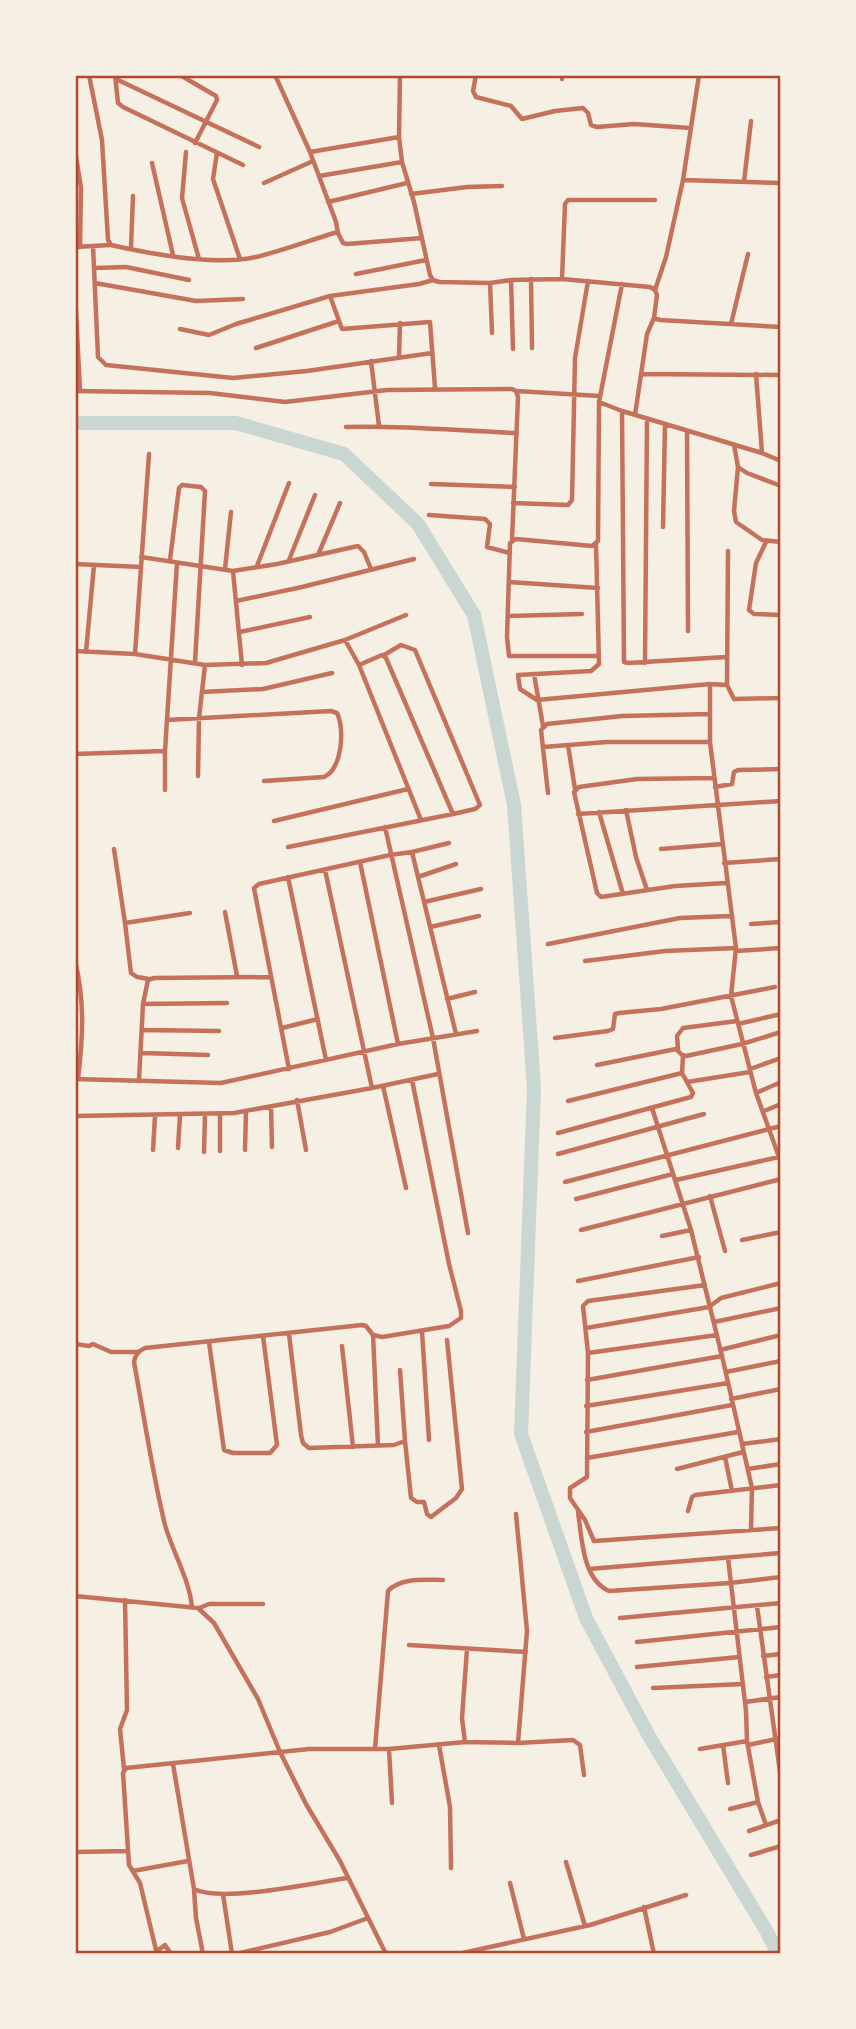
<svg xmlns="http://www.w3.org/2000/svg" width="856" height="2029" font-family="Ubuntu,sans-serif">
<rect width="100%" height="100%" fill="#f6efe4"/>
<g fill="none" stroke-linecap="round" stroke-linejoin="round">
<!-- river -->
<path stroke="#c9d6d2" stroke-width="14" d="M75 423H236L344 454 418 524 474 615 514 805 534 1088 521 1434 586 1618 649 1736 767 1932 778 1954"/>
<!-- minor -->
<path stroke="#c5725c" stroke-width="4.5" d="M89 75 102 140 108 240 111 245C151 254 217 266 256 257 282 251 308 241 334 233H338L343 243 347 244 422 238
M115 75 118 103 123 107 243 165
M180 75 216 96 217 100 195 143
M275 75 310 152 336 222 338 233
M400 75 399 137 402 162 414 202 430 275 433 280 439 282 490 283 511 280 562 279 650 287 655 290 657 295 654 318 660 320 781 327
M476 75 473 91 476 97 511 106 522 119 555 111 583 108 588 113 591 125 597 127 634 124 690 128
M116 79 259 147
M562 79V75
M75 150 81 188 80 247
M186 152 182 198 199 259
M310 152 399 137
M217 153 213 179 240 259
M152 163 173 255
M319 176 402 162
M683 180 781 183
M744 182 751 121
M264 183 313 161
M411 194 467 187 502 186
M328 202 407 183
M93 246 98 357 106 365 233 378 307 371 432 353
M75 247 110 245
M131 247 133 196
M94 268 126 267 189 280
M356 274 426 260
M531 279 532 348
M562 279 565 204 568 200H655
M511 280 513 349
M95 283 196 301 243 299
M490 283 492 333
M655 290 666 257 683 180 699 75
M75 291 80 391
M330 296 342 329 430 322 435 388
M731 324 748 254
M180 329 209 335 236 324 330 296 419 284 433 280
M256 348 339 321
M399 357 400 323
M371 361 379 426
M642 374 781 375
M756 374 762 453
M75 391 210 393 285 402 387 390 512 389 516 391 518 397 512 540
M516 391 600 396
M599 402 622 411 762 453 781 461
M622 411 624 662 628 663 726 657
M635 415 647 334 654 318
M346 427C403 425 459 431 517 433
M687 431 688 631
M734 445 738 467 747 473 781 486
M738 467 734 511 736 522 762 540 781 542
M431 484 515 487
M513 503 568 505 572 500 575 358 588 281
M429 515 485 519 490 524 487 547 510 553
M663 527 665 424
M766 542 756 563 749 610 754 614 781 615
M596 544 599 664 591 671 518 675 520 689 537 700 710 684V742
M318 555 340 503
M141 557 233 571 277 564 358 546 364 552 371 569
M170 560 179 488 182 485 201 487 205 491 195 662
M289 560 315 495
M75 564 141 567 149 454
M257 566 289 483
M225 569 231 512
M233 571 242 665
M509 582 598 588
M236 601 302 587 414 559
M508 616 582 614
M240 632 310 617
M345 640 359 665 421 820
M75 651 135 654 205 665 266 663 345 640 406 615
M86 652 94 565
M135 654 141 567
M598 656H509L507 637 510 543 516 539 592 546 598 541 599 402 622 284
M645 663 647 419
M359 665 382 655 386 658 453 814
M534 674 543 726
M710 684 727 685 734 699 781 698
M727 685 728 551
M202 692 263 689 332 673
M167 720 331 711 337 713C345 729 342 769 324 777L264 781
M568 745 575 789
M543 747 607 742H710L736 948 731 996 756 1093 779 1157 676 1180
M75 754 165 751 177 563
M198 776 199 718 205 665
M714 778 637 779 579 787 574 792 597 893 601 897 675 886 726 883
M715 787 732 784 734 772 738 770 781 769
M165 790V751
M548 793 541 730 547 724 622 716 710 714
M626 810 636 857 647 890
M599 812 623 894
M578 814 781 801
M274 821 408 789
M385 827 433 1038 468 1233
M288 847 453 814 475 809 480 805 415 650 401 645 384 655
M114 849 125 923 190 913
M661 849 722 844
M412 852 449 843
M360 862 398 1044
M724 863 781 859
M325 870 372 1088
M288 877 326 1060
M418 877 456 864
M781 890V897
M424 902 481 889
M225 912 237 976
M125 923 131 973 137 977 149 979
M751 924 781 922
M430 927 479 916
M548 944 680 918 730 916
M736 951 781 948
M75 960C85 1003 83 1036 78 1079
M585 961 665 951 736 948
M447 999 475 992
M143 1004 227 1003
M738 1024 781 1014
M282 1028 318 1019
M143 1030 219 1031
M555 1038 608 1031 613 1029 615 1014 619 1013 661 1009 775 987
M678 1049 677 1036 683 1028 737 1021
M142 1053 208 1055
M597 1065 676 1049 682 1055 686 1056 742 1044 781 1032
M289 1069 254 888 259 884 390 855 412 852 456 1034
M750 1069 781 1058
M75 1079 221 1083 398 1044 477 1031
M139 1080 143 1004 148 980 154 978 270 977
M687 1082 750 1072
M383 1086 406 1188
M756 1093 781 1082
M297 1100 306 1150
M568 1101 682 1073
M271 1107 272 1147
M652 1108 691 1230 722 1356 752 1488 751 1530
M764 1111 781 1104
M75 1116 234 1113 372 1088 438 1074
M558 1133 691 1097 693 1093 682 1073 683 1056
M178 1148 180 1115
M153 1150 155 1116
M245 1150 246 1111
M220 1151V1114
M204 1152 205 1115
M558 1154 704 1114
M565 1182 781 1126
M710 1196 725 1251
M576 1199 673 1174
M581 1230 781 1179
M662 1236 691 1230
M742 1240 781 1232
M578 1281 699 1257
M705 1285 588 1301 583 1306 588 1353 587 1477 570 1488V1498L585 1520 594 1541 781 1528
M714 1322 781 1308
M586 1328 709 1307 721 1298 781 1283
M422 1331 429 1440
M289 1334 301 1435 303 1443 309 1448 394 1445 405 1441 400 1370
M373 1335 378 1446
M209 1342 224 1450 233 1453H270L277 1445 263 1336
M75 1344 89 1346 93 1344 111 1352H138
M342 1346 353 1447
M720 1350 781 1335
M588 1353 717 1335
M726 1372 781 1361
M587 1380 722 1356
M731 1399 781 1389
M586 1406 728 1383
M586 1432 732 1405
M405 1441 411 1498 417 1502H424L427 1514 431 1517 456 1498 462 1489 447 1340
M742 1444 781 1439
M725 1457 732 1491
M587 1458 738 1432
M677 1469 743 1452
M748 1469 781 1464
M688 1511 692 1497 695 1495 781 1485
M578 1512C582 1538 582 1579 609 1591L730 1583 781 1577
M516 1514 527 1631 518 1743
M728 1558 746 1711 747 1741 758 1802 766 1825
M589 1569 781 1553
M75 1596 198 1608 214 1623 258 1699 280 1752 306 1804 340 1861 386 1954
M757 1606 781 1779
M192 1607C189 1578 173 1553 165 1525 152 1472 144 1416 134 1362 135 1355 138 1351 145 1348L362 1325 366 1326 373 1335 382 1337 449 1326 461 1318V1311L449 1264 412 1080
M199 1608 209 1604H263
M620 1618 781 1603
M637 1642 781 1627
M409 1645 526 1652
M763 1656 781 1654
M637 1667 739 1657
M766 1677 781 1675
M653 1688 743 1684
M75 1698V1679
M745 1702 781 1697
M465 1742 462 1718 467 1649
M439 1745 450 1807 451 1868
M723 1745 728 1783
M748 1745 781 1738
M375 1749 388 1591C401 1577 426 1580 443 1580
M389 1749 392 1803
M700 1749 747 1741
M173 1764 194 1889C221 1903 314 1883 347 1878
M124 1769 120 1729 127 1710 125 1600
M730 1809 758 1802
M749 1831 781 1820
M75 1852 128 1851
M751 1855 781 1846
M566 1862 585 1926
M133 1871 188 1861
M510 1883 524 1939
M194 1890 196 1918 203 1954
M223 1894 232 1954
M644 1907 654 1954
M156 1950 140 1883 129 1865 123 1773 126 1768 309 1749H389L465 1742 518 1743 573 1740 580 1745 584 1775
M153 1954 165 1945 171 1954
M236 1954 330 1932 368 1918
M458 1954 590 1925 686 1895"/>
</g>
<!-- border -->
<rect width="856" height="2029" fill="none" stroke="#f6efe4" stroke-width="154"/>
<rect x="77" y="77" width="702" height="1875" fill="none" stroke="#b5482f" stroke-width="2.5"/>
</svg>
